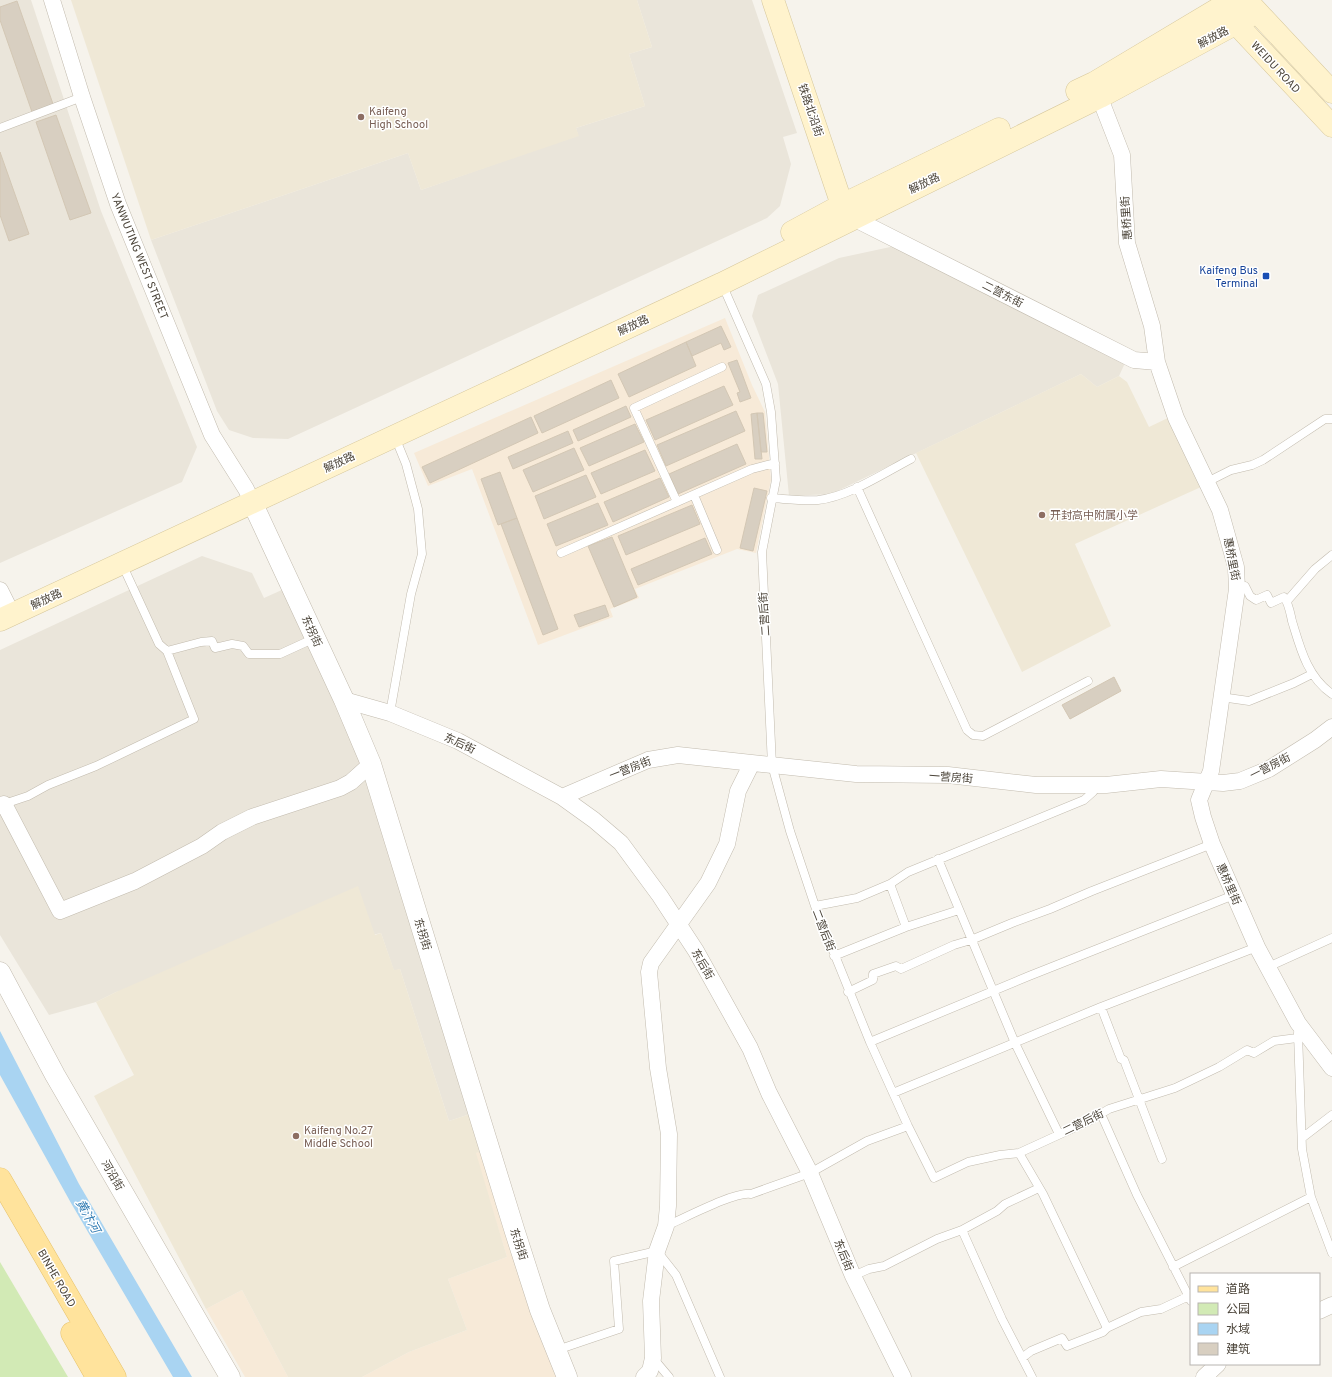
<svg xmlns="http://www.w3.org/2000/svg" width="1332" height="1377" font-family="Overpass,'Noto Sans SC',sans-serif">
<rect width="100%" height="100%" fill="#f6f3ec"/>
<!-- residential -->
<path fill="#eae5da" d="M0 0H31L101 211 197 447 182 482 0 563Z
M637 0H752L797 133 783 137 791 164 780 206 767 218 288 439 253 438 229 430 217 411 151 240 408 153 421 190 578 135 576 128 645 106 629 54 652 47Z
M895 246 1125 363 1119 376 1097 387 1081 374 831 494 789 496 778 384 752 316 758 295 839 258Z
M202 556 252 573 264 598 284 589 364 752 470 1114 449 1121 400 969 394 971 381 933 116 992 96 1002 49 1015 0 935V650Z"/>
<!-- commercial -->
<path fill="#f7ead8" d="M725 318 752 385 765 412 771 480 756 553 737 549 635 589 639 598 610 609 613 617 538 645 472 469 428 486 414 453Z
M483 1151 561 1377H362L409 1352 467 1330 448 1279 507 1257 475 1153Z
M242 1290 288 1377H245L206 1309Z"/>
<!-- education -->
<path fill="#efe8d6" d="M71 0H637L652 47 629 54 645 106 576 128 579 136 421 190 408 153 151 240Z
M1081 374 1097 387 1119 376 1127 382 1149 427 1170 417 1201 487 1075 544 1111 626 1022 672 916 453Z
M358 886 375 935 381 933 394 970 400 969 449 1121 470 1114 483 1151 476 1153 507 1257 448 1279 467 1330 409 1352 362 1377H288L242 1290 206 1309 94 1096 134 1075 96 1002 116 992Z"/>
<!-- green -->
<path fill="#d2eab5" d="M0 1262 68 1377H0Z"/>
<!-- water -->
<path fill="#a9d4f2" d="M0 1031 79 1184 192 1377H173L71 1203 0 1075Z"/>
<!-- building -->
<path fill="#d8cfc1" stroke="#d3c7b4" d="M17 1 53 104 32 112 0 20V7Z
M56 115 91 213 70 220 36 122Z
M0 152 29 234 9 241 0 215Z
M721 326 731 347 724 350 721 343 692 356 686 342Z
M686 342 696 366 629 397 618 374Z
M737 360 751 398 740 402 737 393 740 392 728 363Z
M611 380 619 398 542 433 534 416Z
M724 386 733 405 655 440 646 420Z
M626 406 631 417 578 441 573 430Z
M736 411 745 431 666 466 657 445Z
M757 413 762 459H755L751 414Z
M757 413H763L767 452H761Z
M531 417 538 433 430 483 422 467Z
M635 424 644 442 589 466 580 448Z
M568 431 573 443 513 469 508 457Z
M737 444 746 464 678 494 669 474Z
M574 448 584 470 533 492 523 470Z
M645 450 655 471 601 494 591 473Z
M500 472 517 518 498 525 481 479Z
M586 475 596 497 544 519 535 496Z
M660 478 669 497 613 522 604 502Z
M754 488 767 491 753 551 740 548Z
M598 503 608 525 556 546 547 524Z
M692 505 700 524 626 555 618 536Z
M517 518 558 629 543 635 501 524Z
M612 537 637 597 614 607 588 546Z
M705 538 712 554 638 585 631 569Z
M605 605 609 616 579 627 574 615Z
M1114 677 1121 691 1070 719 1062 705Z"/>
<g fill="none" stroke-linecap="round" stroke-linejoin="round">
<!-- service casing -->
<g stroke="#c2bbae" stroke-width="9">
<path id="service" d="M0 128 82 97
M722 284 766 384 771 412 776 480 762 552 772 765 790 831 815 906 870 1042 908 1126 934 1178 968 1162 1000 1155 1019 1153 1089 1121 1109 1109 1175 1088 1219 1067 1247 1050 1254 1053 1274 1041 1297 1038
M1207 482 1231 470 1252 465 1263 460 1325 419H1332
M857 487 967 730 973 735 983 736 1088 681
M694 495 717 550
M771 498C787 499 803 501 818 500 848 497 884 473 911 459
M677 502 634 408 722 367
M561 553 752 469 775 463
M1237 589 1245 586 1250 596 1256 600 1267 595 1271 603 1284 597C1289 604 1290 612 1292 621 1300 647 1307 677 1332 694
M1287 601 1315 569 1332 555
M167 651 201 642 212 641 215 648 232 644 243 646 249 654H280L315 638
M1221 697 1249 701 1294 683 1312 674
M390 713 411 594 422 554 418 509 406 464 395 437
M4 804 28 796 48 785 96 766 194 719 167 651 159 644 122 564
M938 859 1015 1043 1059 1134
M890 884 906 927
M815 906 857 898 890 884 908 872 1084 800 1093 792 1098 785
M834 956 906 927 959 910
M1268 967 1332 938
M848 992 873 980V974L896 966 901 969 954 945 971 940 1012 923 1050 909 1092 891 1212 844
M1101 1007 1121 1059 1124 1060 1162 1159
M1298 1033 1302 1149 1311 1197 1332 1253
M870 1042 1029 976 1234 895
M893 1093 1101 1007 1257 947
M1101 1114 1137 1195 1191 1301
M1302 1138 1332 1115
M1019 1153 1043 1194 1107 1328
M666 1226C683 1219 735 1191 751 1194L810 1173 867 1141 908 1126
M962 1230 1002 1319 1032 1377
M1173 1267 1311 1197
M853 1276 869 1269 884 1266 937 1239 962 1230 997 1211 1005 1204 1039 1188
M557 1350 619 1329 614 1261 657 1251 676 1275 720 1377
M653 1358 669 1377
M1022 1358 1031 1351 1062 1338 1067 1346 1103 1332 1107 1328 1141 1312 1161 1309 1189 1296"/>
</g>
<!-- minor casing -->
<g stroke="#c2bbae" stroke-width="17">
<path id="minor" d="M52 0 82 97 118 204 212 435 246 489 252 502
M1096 88 1122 155 1127 243 1152 326 1157 362 1176 418 1220 510 1236 567 1237 589 1211 771 1199 800 1203 817 1212 844 1257 947 1298 1023 1332 1068
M853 218 1134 360 1157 362
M0 590 12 614
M344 700 390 713 458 741 562 797 594 820 621 843 660 896 696 951 750 1048 769 1093 810 1173 853 1276 903 1377
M562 797 648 760 678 755 856 774 948 775 1036 785H1106L1161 779 1223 783 1240 781 1269 769 1315 740 1332 727
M0 806 4 804 60 911 135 881 202 846 222 832 252 817 340 788 351 782 371 764
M1319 1311 1332 1305
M644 1377 650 1371 653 1358 651 1301 657 1251 666 1226 668 1206 669 1134 658 1068 649 972 651 963 708 883 727 844 738 791 752 763
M1204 1377 1218 1364"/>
</g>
<!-- tertiary casing -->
<g stroke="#c2bbae" stroke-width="21">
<path id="tertiary" d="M252 502 344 700 371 764 515 1232 540 1310 567 1377
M0 972 55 1075 230 1377"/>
</g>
<!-- secondary casing -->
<g stroke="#d6c79b" stroke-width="23">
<path id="secondary" d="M773 0 842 205 850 216
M1247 1 1332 92
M1227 14 1332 126
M1077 91 1094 83 1233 0
M792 232 842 205 999 129
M0 620 721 284 1100 97 1257 12"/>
</g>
<!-- primary casing -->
<g stroke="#e6c16a" stroke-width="23">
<path id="primary" d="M0 1179 115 1377
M72 1333 97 1377"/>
</g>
<!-- service -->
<use href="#service" stroke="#fff" stroke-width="8"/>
<!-- minor -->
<use href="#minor" stroke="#fff" stroke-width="16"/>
<!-- tertiary -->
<use href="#tertiary" stroke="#fff" stroke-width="20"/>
<!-- secondary -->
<use href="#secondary" stroke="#fff3cd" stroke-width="22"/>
<!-- primary -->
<use href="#primary" stroke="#ffe39c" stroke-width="22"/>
</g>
<!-- markers -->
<g fill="#8d6e63" stroke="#fff" stroke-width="1.5">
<circle cx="361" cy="117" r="4"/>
<circle cx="1042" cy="515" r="4"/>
<circle cx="296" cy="1136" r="4"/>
</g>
<rect fill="#1a4fb4" stroke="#fff" stroke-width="1.5" x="1262" y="272" width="8" height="8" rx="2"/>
<g text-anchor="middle" stroke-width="3" stroke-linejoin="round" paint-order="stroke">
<!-- street labels -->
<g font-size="11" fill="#4b4439" stroke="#fff">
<text transform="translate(1213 37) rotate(-28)" y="4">解放路</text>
<text transform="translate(1276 67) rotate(47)" y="4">WEIDU ROAD</text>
<text transform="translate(811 110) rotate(71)" y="4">铁路北沿街</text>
<text transform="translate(924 183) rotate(-26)" y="4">解放路</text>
<text transform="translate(1126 218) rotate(-94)" y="4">惠桥里街</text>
<text transform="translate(140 256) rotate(68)" y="4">YANWUTING WEST STREET</text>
<text transform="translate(1003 294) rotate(27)" y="4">二营东街</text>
<text transform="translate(633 325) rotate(-25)" y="4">解放路</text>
<text transform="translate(339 462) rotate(-25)" y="4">解放路</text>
<text transform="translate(1232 559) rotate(79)" y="4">惠桥里街</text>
<text transform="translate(46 599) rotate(-25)" y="4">解放路</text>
<text transform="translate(764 614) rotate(-94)" y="4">二营后街</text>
<text transform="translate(312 631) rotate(65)" y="4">东拐街</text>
<text transform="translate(460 743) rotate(25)" y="4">东后街</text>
<text transform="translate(1270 766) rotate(-27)" y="4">一营房街</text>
<text transform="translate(630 768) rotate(-21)" y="4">一营房街</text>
<text transform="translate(951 777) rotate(4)" y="4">一营房街</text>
<text transform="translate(1229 884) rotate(66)" y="4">惠桥里街</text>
<text transform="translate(824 930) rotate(69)" y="4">二营后街</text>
<text transform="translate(423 934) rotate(73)" y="4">东拐街</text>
<text transform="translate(703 964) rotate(60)" y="4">东后街</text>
<text transform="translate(1083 1122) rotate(-26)" y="4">二营后街</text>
<text transform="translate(113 1175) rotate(60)" y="4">河沿街</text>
<text transform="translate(519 1244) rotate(72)" y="4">东拐街</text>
<text transform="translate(844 1255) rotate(68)" y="4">东后街</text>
<text transform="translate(57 1278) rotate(60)" y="4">BINHE ROAD</text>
</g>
<!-- education labels -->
<g font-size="11" fill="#785e54" stroke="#fff" text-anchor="start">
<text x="369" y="115">Kaifeng<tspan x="369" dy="13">High School</tspan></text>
<text x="1050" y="519">开封高中附属小学</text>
<text x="304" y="1134">Kaifeng No.27<tspan x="304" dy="13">Middle School</tspan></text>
</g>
<!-- transit labels -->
<g font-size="11" fill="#164399" stroke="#fff" text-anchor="end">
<text x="1258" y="274">Kaifeng Bus<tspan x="1258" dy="13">Terminal</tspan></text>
</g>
<!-- water labels -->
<g font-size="12" font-style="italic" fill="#2e7ab2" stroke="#fff">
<text transform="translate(88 1216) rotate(61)" y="4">黄汴河</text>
</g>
</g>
<!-- legend -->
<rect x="1190" y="1273" width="130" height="92" fill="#ffffff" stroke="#b7b4b0"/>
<rect x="1198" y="1286" width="20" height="6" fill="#ffe39c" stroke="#b7b4b0"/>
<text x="1226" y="1293" font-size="12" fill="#4b4439">道路</text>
<rect x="1198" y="1303" width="20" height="12" fill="#d2eab5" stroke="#b7b4b0"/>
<text x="1226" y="1313" font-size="12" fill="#4b4439">公园</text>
<rect x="1198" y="1323" width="20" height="12" fill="#a9d4f2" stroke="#b7b4b0"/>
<text x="1226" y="1333" font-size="12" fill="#4b4439">水域</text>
<rect x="1198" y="1343" width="20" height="12" fill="#d8cfc1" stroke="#b7b4b0"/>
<text x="1226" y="1353" font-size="12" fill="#4b4439">建筑</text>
</svg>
